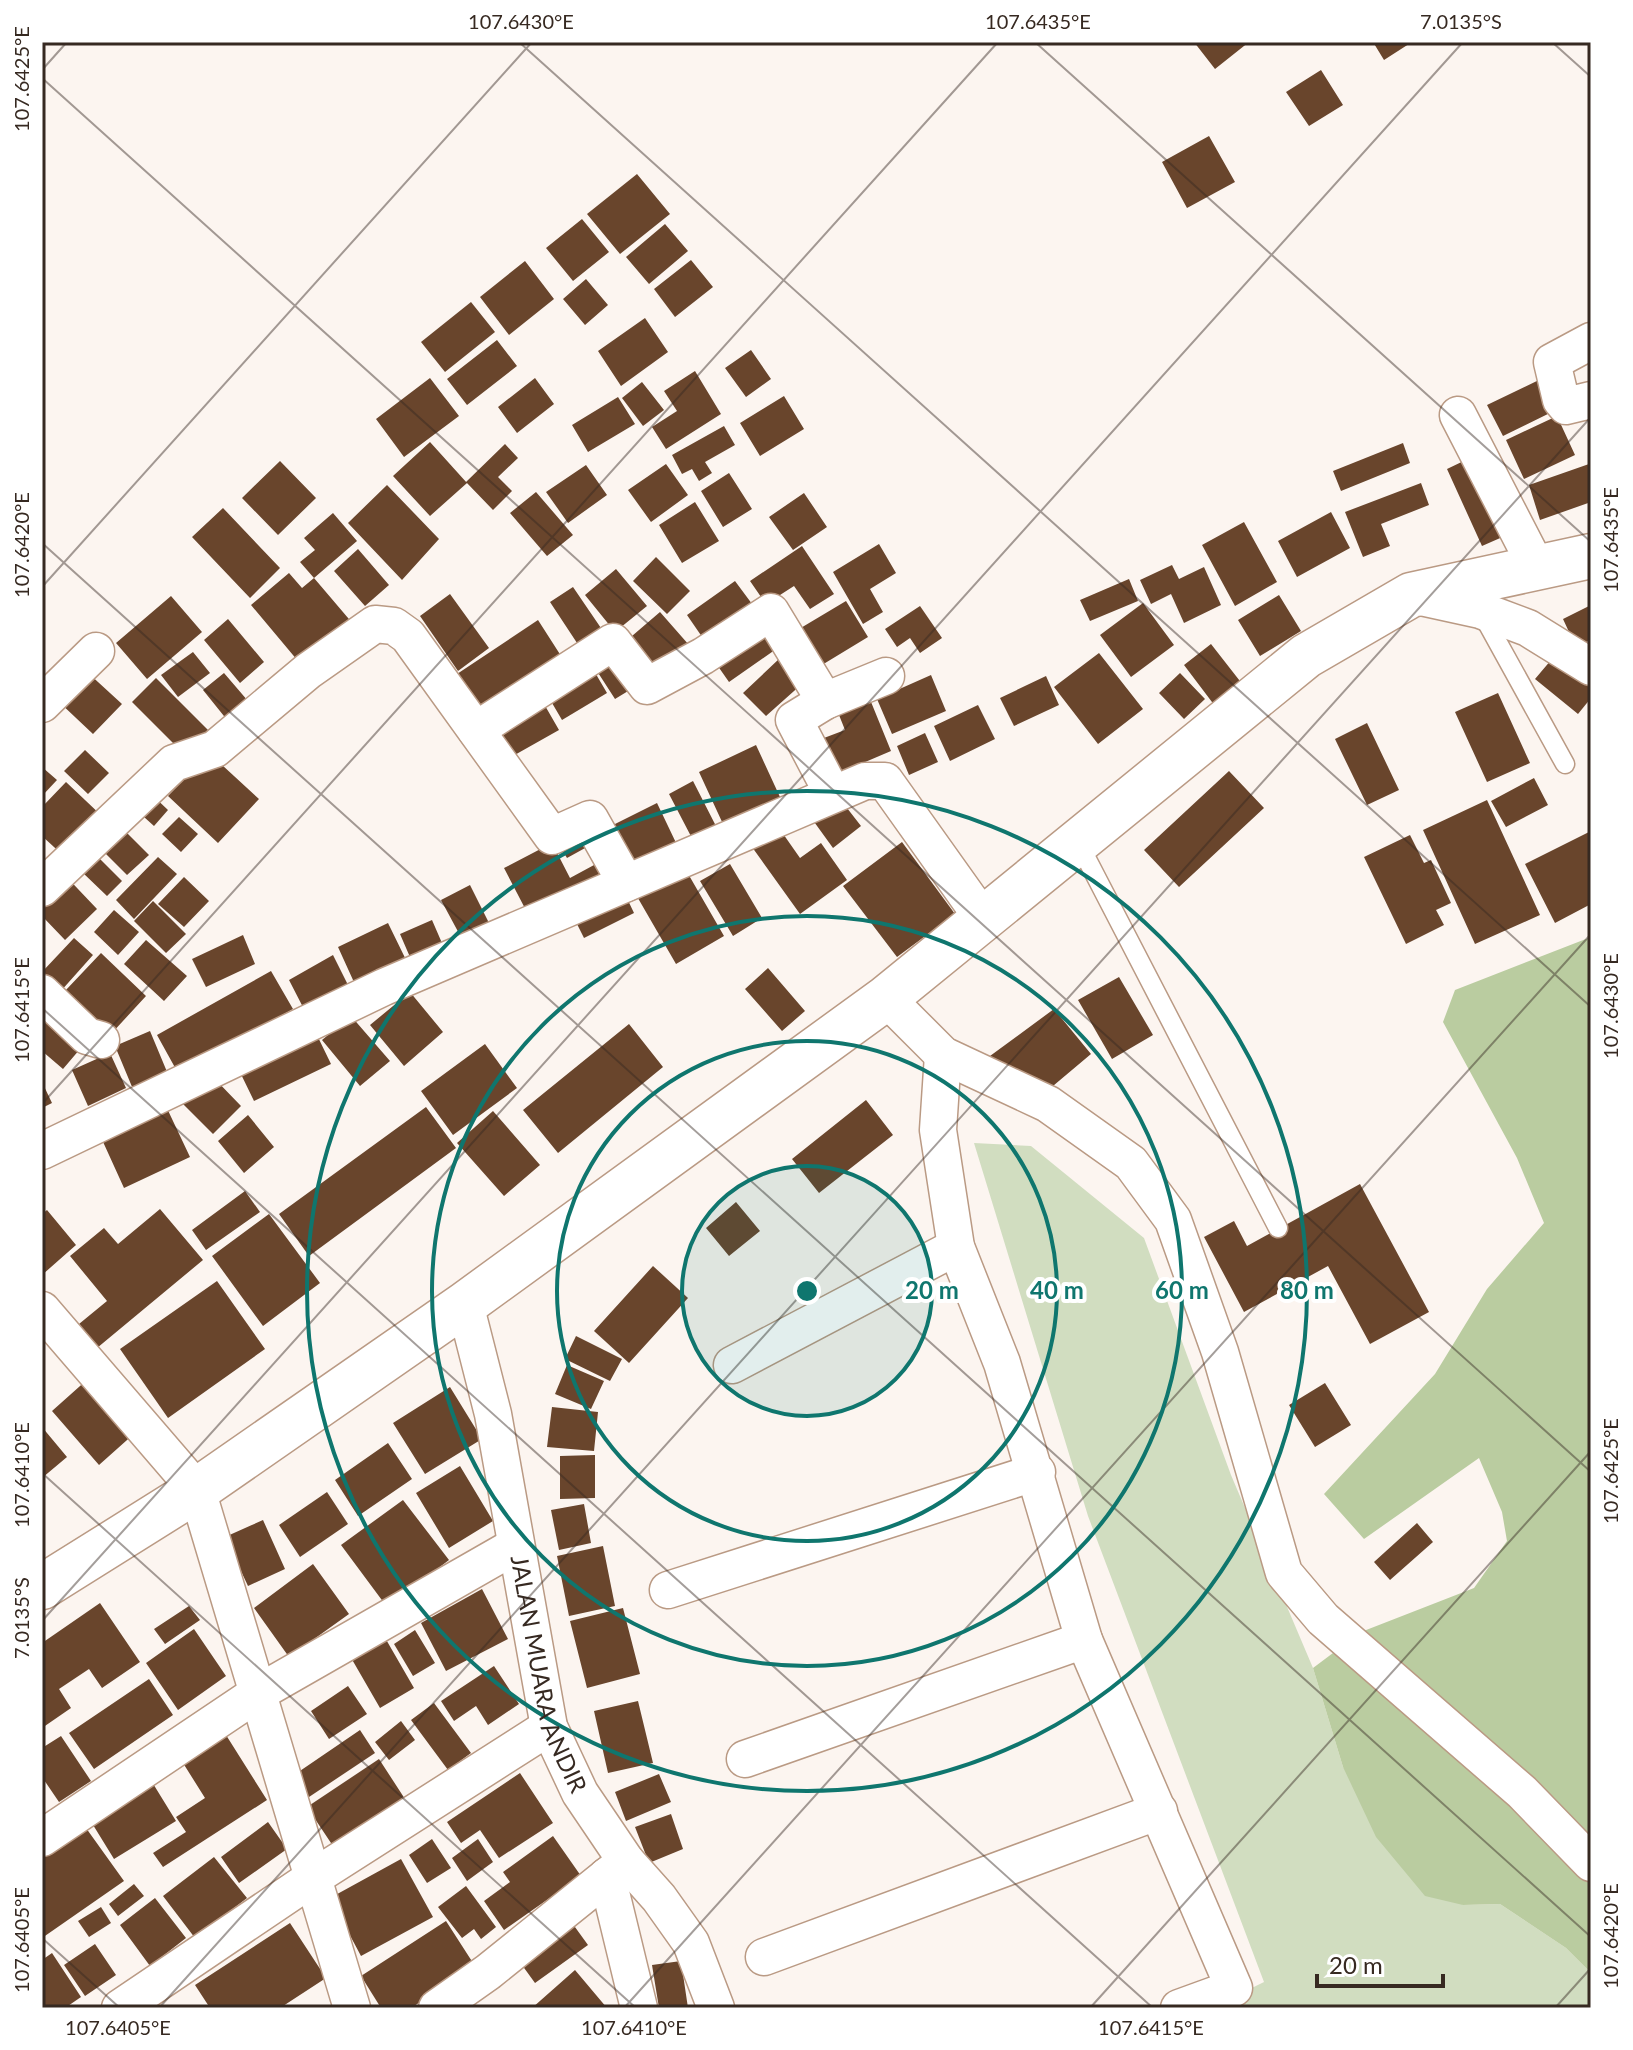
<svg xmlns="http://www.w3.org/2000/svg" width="1633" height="2050" font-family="Lato,sans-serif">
<rect width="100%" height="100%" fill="#fcf5f0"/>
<!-- green -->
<path fill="#d1ddc0" d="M974 1143 1031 1146 1144 1238 1231 1475 1313 1668 1343 1767 1463 1905 1500 1904 1566 1948 1591 1973V2008H1211L1264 1982 1088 1516Z"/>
<!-- forest -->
<path fill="#bacca0" d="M1591 937V1973L1566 1948 1500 1904 1463 1905 1425 1896 1376 1837 1343 1767 1313 1668 1361 1632 1474 1588 1507 1541 1502 1512 1479 1458 1364 1539 1324 1494 1435 1374 1487 1289 1544 1223 1517 1158 1443 1022 1455 990Z"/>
<!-- building -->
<path fill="#69452c" d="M1194 42H1249L1215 69Z
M1373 42H1412L1384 60Z
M1321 70 1343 105 1309 126 1286 92Z
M1209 136 1235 182 1187 208 1162 162Z
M637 174 670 214 620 254 587 214Z
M582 219 609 252 573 281 546 248Z
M665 224 688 251 649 284 626 257Z
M691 260 713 287 675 317 654 289Z
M525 261 554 299 509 335 480 297Z
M586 279 608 305 585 325 563 299Z
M471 302 495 332 445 372 421 342Z
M645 318 668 352 621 386 598 351Z
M497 340 517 366 467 405 447 379Z
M751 350 771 379 746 397 725 368Z
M695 371 721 414 666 449 652 427 677 411 664 391Z
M430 378 459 416 404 457 376 419Z
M535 378 554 404 517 433 498 407Z
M1541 379 1556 410 1503 436 1487 405Z
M642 382 664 410 643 426 622 398Z
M784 396 804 429 760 456 740 423Z
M618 397 635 424 588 452 572 425Z
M1557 416 1575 455 1524 479 1506 440Z
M724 426 735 445 705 462 712 473 699 481 692 469 682 474 672 455Z
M430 442 467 483 430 516 393 476Z
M1403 443 1410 463 1341 491 1333 471Z
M505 444 518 458 498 477 512 491 493 510 466 482Z
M1472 457 1507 535 1482 546 1447 469Z
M280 461 316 498 278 535 242 498Z
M666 464 688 495 651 522 628 490Z
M1589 464 1591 502 1540 520 1529 485Z
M586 465 607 495 568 523 546 492Z
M729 473 752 509 723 527 701 491Z
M1421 483 1429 505 1381 524 1390 546 1363 557 1345 512Z
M387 485 439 539 402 580 348 523Z
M536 492 573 535 547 556 510 513Z
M804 493 827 527 793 550 769 517Z
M695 502 719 541 682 563 659 525Z
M223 508 280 568 250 598 192 537Z
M1331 512 1350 548 1297 577 1278 541Z
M333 513 357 541 314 578 300 562 315 550 304 538Z
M1244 522 1277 582 1235 606 1202 545Z
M879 544 896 573 870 589 883 612 863 624 833 572Z
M802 546 834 594 810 609 794 586 766 604 750 581Z
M358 549 389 585 365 606 334 571Z
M656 557 690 591 667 614 633 581Z
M1172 565 1179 579 1204 567 1221 605 1184 623 1171 594 1151 604 1140 580Z
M616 569 647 606 615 632 585 595Z
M289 573 302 588 314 578 354 625 303 667 251 605Z
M1129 579 1138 601 1090 621 1080 600Z
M735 581 758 612 709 647 687 615Z
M573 587 603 631 579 646 550 602Z
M450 594 489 648 458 671 420 616Z
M1279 595 1301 631 1260 656 1238 620Z
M171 596 202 632 147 679 116 643Z
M846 601 868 637 812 671 789 635Z
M1143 603 1174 645 1131 677 1100 635Z
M1591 605V640L1576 647 1563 619Z
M920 606 942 638 920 653 910 638 897 647 885 629Z
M660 612 689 645 654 676 625 642Z
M228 619 264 662 240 683 204 640Z
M538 620 563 659 476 716 451 678Z
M765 628 779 647 729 682 715 662Z
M1211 644 1243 685 1215 706 1184 665Z
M193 652 210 673 178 697 161 675Z
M619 653 638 685 615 699 595 668Z
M1099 653 1143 709 1098 744 1054 687Z
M1557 653 1591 681V698L1578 714 1535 679Z
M780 658 803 683 766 716 743 693Z
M590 664 607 693 562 720 545 691Z
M86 671 122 704 93 734 58 701Z
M224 673 254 708 232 726 203 690Z
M1180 673 1205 699 1184 719 1159 693Z
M931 675 946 711 892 734 877 699Z
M1046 676 1059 705 1014 726 1000 698Z
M156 678 208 730 184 754 132 702Z
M1498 693 1530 763 1487 782 1455 712Z
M540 697 559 730 506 760 487 728Z
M869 697 891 751 830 777 816 741 845 730 837 710Z
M978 705 995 739 950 761 934 726Z
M1367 723 1399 790 1367 805 1335 739Z
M925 733 938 762 909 775 897 746Z
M756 745 780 797 723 824 699 772Z
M85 750 109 773 88 794 64 771Z
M209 753 259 799 218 843 168 796Z
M42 767 57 780 42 796Z
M1229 771 1264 808 1179 887 1144 850Z
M1534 778 1548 805 1506 827 1491 801Z
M693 781 719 832 695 844 669 794Z
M66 782 104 818 66 858 42 836V807Z
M149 792 168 810 154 826 134 808Z
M840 799 861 826 833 848 812 819Z
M1487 800 1540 915 1475 944 1423 830Z
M657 803 678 847 628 872 607 828Z
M179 817 198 834 181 852 162 834Z
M121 827 149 855 127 875 100 848Z
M779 828 800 858 821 843 847 880 800 914 752 847Z
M1591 831V904L1555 923 1525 864Z
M1410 835 1424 863 1431 860 1451 903 1436 910 1444 925 1406 944 1364 857Z
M556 840 596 842 567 858Z
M902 842 955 914 897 957 843 886Z
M552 843 570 878 607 858 615 873 530 918 504 868Z
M97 856 122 881 107 896 82 872Z
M158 857 177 874 134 919 116 900Z
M730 864 762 918 733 936 700 881Z
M683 865 724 936 676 964 635 893Z
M59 869 97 909 65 940 42 916V886Z
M184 877 209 901 184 927 158 904Z
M470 885 490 925 462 939 441 900Z
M624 892 634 913 584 938 573 916Z
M153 901 186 934 166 953 134 921Z
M114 910 139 932 118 955 94 932Z
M432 920 445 950 413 964 400 934Z
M388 923 409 966 358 991 338 947Z
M243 935 255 964 206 987 192 959Z
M74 938 93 955 60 992 42 972Z
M146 940 187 976 164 1001 124 964Z
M101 953 146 996 111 1034 65 991Z
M333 955 351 991 307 1015 289 980Z
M768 968 805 1011 782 1031 745 989Z
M271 971 293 1009 178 1073 157 1035Z
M1119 977 1153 1035 1112 1059 1078 1000Z
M410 992 443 1032 404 1066 370 1025Z
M42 1004 86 1042 63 1069 42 1051Z
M1054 1009 1091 1054 1047 1091 990 1056Z
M351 1016 390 1061 360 1086 322 1040Z
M629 1024 663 1067 558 1153 523 1110Z
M314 1029 331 1064 254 1101 237 1066Z
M150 1031 170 1079 135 1094 115 1046Z
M485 1044 517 1088 453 1135 421 1091Z
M110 1053 126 1088 88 1106 72 1070Z
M212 1076 241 1106 213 1134 183 1104Z
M42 1082 52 1103 42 1108Z
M866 1100 893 1135 819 1193 792 1159Z
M164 1102 190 1157 124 1188 99 1133Z
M426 1107 456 1148 309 1256 279 1214Z
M493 1111 540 1165 504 1196 457 1143Z
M248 1115 274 1147 244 1173 218 1141Z
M1360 1184 1429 1312 1370 1344 1328 1266 1244 1312 1204 1237 1234 1221 1247 1246Z
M245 1191 260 1212 206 1250 192 1230Z
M736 1202 760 1231 729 1256 706 1228Z
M160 1209 203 1260 97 1348 79 1324 107 1301 70 1256 104 1228 118 1244Z
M47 1210 76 1245 42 1275V1214Z
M269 1214 320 1283 263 1326 212 1256Z
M653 1266 688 1298 629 1363 594 1331Z
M217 1281 265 1349 168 1418 120 1349Z
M576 1336 622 1359 610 1381 565 1359Z
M567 1365 604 1381 591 1409 555 1394Z
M89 1378 136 1432 99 1465 52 1411Z
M1325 1383 1351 1425 1315 1447 1289 1405Z
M450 1387 482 1439 425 1474 393 1423Z
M552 1407 598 1412 594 1451 547 1447Z
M42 1427 67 1457 42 1478Z
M388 1443 412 1479 358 1516 335 1480Z
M595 1455V1498L560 1499V1456Z
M460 1466 493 1521 449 1548 416 1493Z
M327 1492 348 1524 300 1557 279 1525Z
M403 1500 449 1560 387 1607 341 1545Z
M584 1504 591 1543 559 1550 551 1510Z
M263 1520 285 1569 248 1586 225 1537Z
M1417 1523 1433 1542 1390 1580 1374 1562Z
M603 1546 615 1606 569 1616 557 1556Z
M313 1564 349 1614 289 1657 254 1608Z
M482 1589 508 1639 446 1671 421 1623Z
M100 1603 140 1662 102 1688 89 1669 59 1689 71 1708 42 1728V1643Z
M189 1606 200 1620 165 1644 154 1629Z
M623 1608 640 1674 587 1688 570 1621Z
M194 1629 226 1676 178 1710 146 1663Z
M415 1630 435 1663 413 1676 394 1644Z
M384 1636 414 1688 380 1708 350 1656Z
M494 1666 519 1704 488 1725 476 1706 454 1721 441 1701Z
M149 1679 173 1715 94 1769 69 1733Z
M348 1686 367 1714 329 1739 311 1711Z
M638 1701 653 1763 608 1773 594 1711Z
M434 1703 471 1753 448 1770 411 1720Z
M401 1721 415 1740 389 1760 375 1742Z
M360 1730 375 1753 309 1797 294 1775Z
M226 1735 267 1800 163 1867 153 1853 186 1832 176 1817 205 1798 183 1763Z
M61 1736 91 1781 59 1802 42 1777V1748Z
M379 1759 405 1799 333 1846 307 1807Z
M520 1773 553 1823 499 1858 480 1830 461 1843 447 1822Z
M659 1774 671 1802 626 1821 615 1792Z
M152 1782 176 1821 114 1859 90 1820Z
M671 1814 683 1849 649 1863 635 1827Z
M268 1822 287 1849 239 1883 221 1857Z
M86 1828 124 1881 42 1938V1859Z
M553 1836 581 1876 504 1930 484 1901 510 1882 503 1872Z
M432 1839 451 1868 427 1883 409 1855Z
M478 1839 493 1862 467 1881 452 1858Z
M214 1857 247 1898 195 1938 163 1896Z
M401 1859 433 1917 361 1956 330 1898Z
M134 1884 144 1896 118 1916 109 1904Z
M466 1886 496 1927 481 1939 474 1929 462 1938 438 1907Z
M155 1898 186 1938 150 1966 120 1925Z
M101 1907 111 1923 89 1937 78 1921Z
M567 1916 588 1945 535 1983 514 1954Z
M446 1921 475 1966 411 2008H381L361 1976Z
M290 1923 326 1978 280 2008H210L195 1985Z
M95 1944 116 1975 85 1996 64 1965Z
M52 1953 81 1997 65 2008H42V1960Z
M681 1961 688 2008H659L652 1965Z
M575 1970 607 2008H532Z"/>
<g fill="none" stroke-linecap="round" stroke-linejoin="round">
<!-- lane casing -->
<g stroke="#ba9a84" stroke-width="21">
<path id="lane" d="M1481 612 1565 764
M1079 844 1278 1228"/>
</g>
<!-- street casing -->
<g stroke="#ba9a84" stroke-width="39">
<g id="street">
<path d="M1591 341 1552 362 1561 400 1566 406 1591 400"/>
<path d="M1458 415 1537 568"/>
<path d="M1416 596 1480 610 1528 628 1591 667"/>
<path d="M42 704 96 651"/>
<path d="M476 730 613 642 647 686 703 656 771 612 825 701"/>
<path d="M828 794 826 781 794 720 825 701 886 676"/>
<path d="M42 888 174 763 215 749 308 671 375 624 394 626 408 636 552 836 590 819 626 883"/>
<path d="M42 993 87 1036 101 1040"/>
<path d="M886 998 943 1055 1048 1104 1131 1163 1173 1220 1220 1352 1284 1573 1323 1619 1522 1792 1591 1863"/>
<path d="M943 1055 938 1130 956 1247 1002 1363 1084 1640 1234 1988 1179 2008"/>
<path d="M42 1151 384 987 865 781H885L984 920"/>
<path id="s1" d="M465 1304 493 1414 549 1727 580 1793 626 1861 659 1898 691 1943 716 2008"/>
<path d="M42 1310 197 1490 352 2008"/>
<path d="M732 1365 956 1247"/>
<path d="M668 1590 1037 1472"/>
<path d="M745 1759 1084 1640"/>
<path d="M42 1838 258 1693 515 1546"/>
<path d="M607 1876 639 2008"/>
<path d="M764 1957 1159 1811"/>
<path d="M120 2008 311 1879 549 1727"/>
<path d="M437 2008 488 1972 626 1861"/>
</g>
</g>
<!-- secondary casing -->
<g stroke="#ba9a84" stroke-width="47">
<path id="secondary" d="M42 1587 197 1490 465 1304 886 998 1306 656 1411 595 1591 556"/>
</g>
<!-- lane -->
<use href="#lane" stroke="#fff" stroke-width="18"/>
<!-- street -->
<use href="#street" stroke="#fff" stroke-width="36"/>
<!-- secondary -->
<use href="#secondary" stroke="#fff" stroke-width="44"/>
</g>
<!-- ticks -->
<path fill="none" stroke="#362921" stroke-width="2" stroke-opacity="0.45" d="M519 42 1591 1007M1035 42 1591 542M1552 42 1591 77M42 70 67 42M42 78 1591 1472M42 543 1591 1937M42 587 532 42M42 1008 1153 2008M42 1104 998 42M42 1473 636 2008M42 1621 1463 42M42 1938 120 2008M159 2008 1591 417M624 2008 1591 934M1090 2008 1591 1451M1555 2008 1591 1968"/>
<!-- distance rings -->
<circle cx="807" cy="1291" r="125" fill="#0f766e" fill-opacity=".12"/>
<g fill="none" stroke="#0f766e" stroke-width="4">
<circle cx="807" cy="1291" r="125"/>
<circle cx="807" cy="1291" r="250"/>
<circle cx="807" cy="1291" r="375"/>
<circle cx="807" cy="1291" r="500"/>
</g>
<g text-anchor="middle" stroke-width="8" stroke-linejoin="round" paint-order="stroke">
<!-- street labels -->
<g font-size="24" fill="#362921" stroke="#fff">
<text dy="8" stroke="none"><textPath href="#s1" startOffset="380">JALAN MUARA ANDIR</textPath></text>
</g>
</g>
<circle cx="807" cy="1291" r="12" fill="#0f766e" stroke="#fff" stroke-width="4"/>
<g font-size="24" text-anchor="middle" font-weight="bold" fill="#0f766e" stroke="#fff" stroke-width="8" stroke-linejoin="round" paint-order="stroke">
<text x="932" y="1299">20 m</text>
<text x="1057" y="1299">40 m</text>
<text x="1182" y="1299">60 m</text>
<text x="1307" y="1299">80 m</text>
</g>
<!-- border -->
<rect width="1633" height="2050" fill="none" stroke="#ffffff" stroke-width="88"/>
<!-- scale -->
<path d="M1317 1974v12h126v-12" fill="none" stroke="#362921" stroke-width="4"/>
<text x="1329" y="1974" font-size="24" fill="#362921" stroke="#ffffff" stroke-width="6" paint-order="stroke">20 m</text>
<rect x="44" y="44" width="1545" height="1962" fill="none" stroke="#362921" stroke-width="3"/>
<g font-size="20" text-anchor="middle" fill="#362921">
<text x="521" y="29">107.6430°E</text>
<text x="1038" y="29">107.6435°E</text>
<text x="1461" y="29">7.0135°S</text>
<text transform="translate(22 79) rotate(-90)" y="7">107.6425°E</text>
<text transform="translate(1611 540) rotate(-90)" y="7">107.6435°E</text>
<text transform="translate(22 545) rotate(-90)" y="7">107.6420°E</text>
<text transform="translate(1611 1006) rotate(-90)" y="7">107.6430°E</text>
<text transform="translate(22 1010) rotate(-90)" y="7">107.6415°E</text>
<text transform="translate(1611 1471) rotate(-90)" y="7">107.6425°E</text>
<text transform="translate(22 1475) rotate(-90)" y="7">107.6410°E</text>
<text transform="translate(22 1618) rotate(-90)" y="7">7.0135°S</text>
<text transform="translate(1611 1936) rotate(-90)" y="7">107.6420°E</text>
<text transform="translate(22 1940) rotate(-90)" y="7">107.6405°E</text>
<text x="118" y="2035">107.6405°E</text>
<text x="634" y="2035">107.6410°E</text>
<text x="1151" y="2035">107.6415°E</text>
</g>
</svg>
